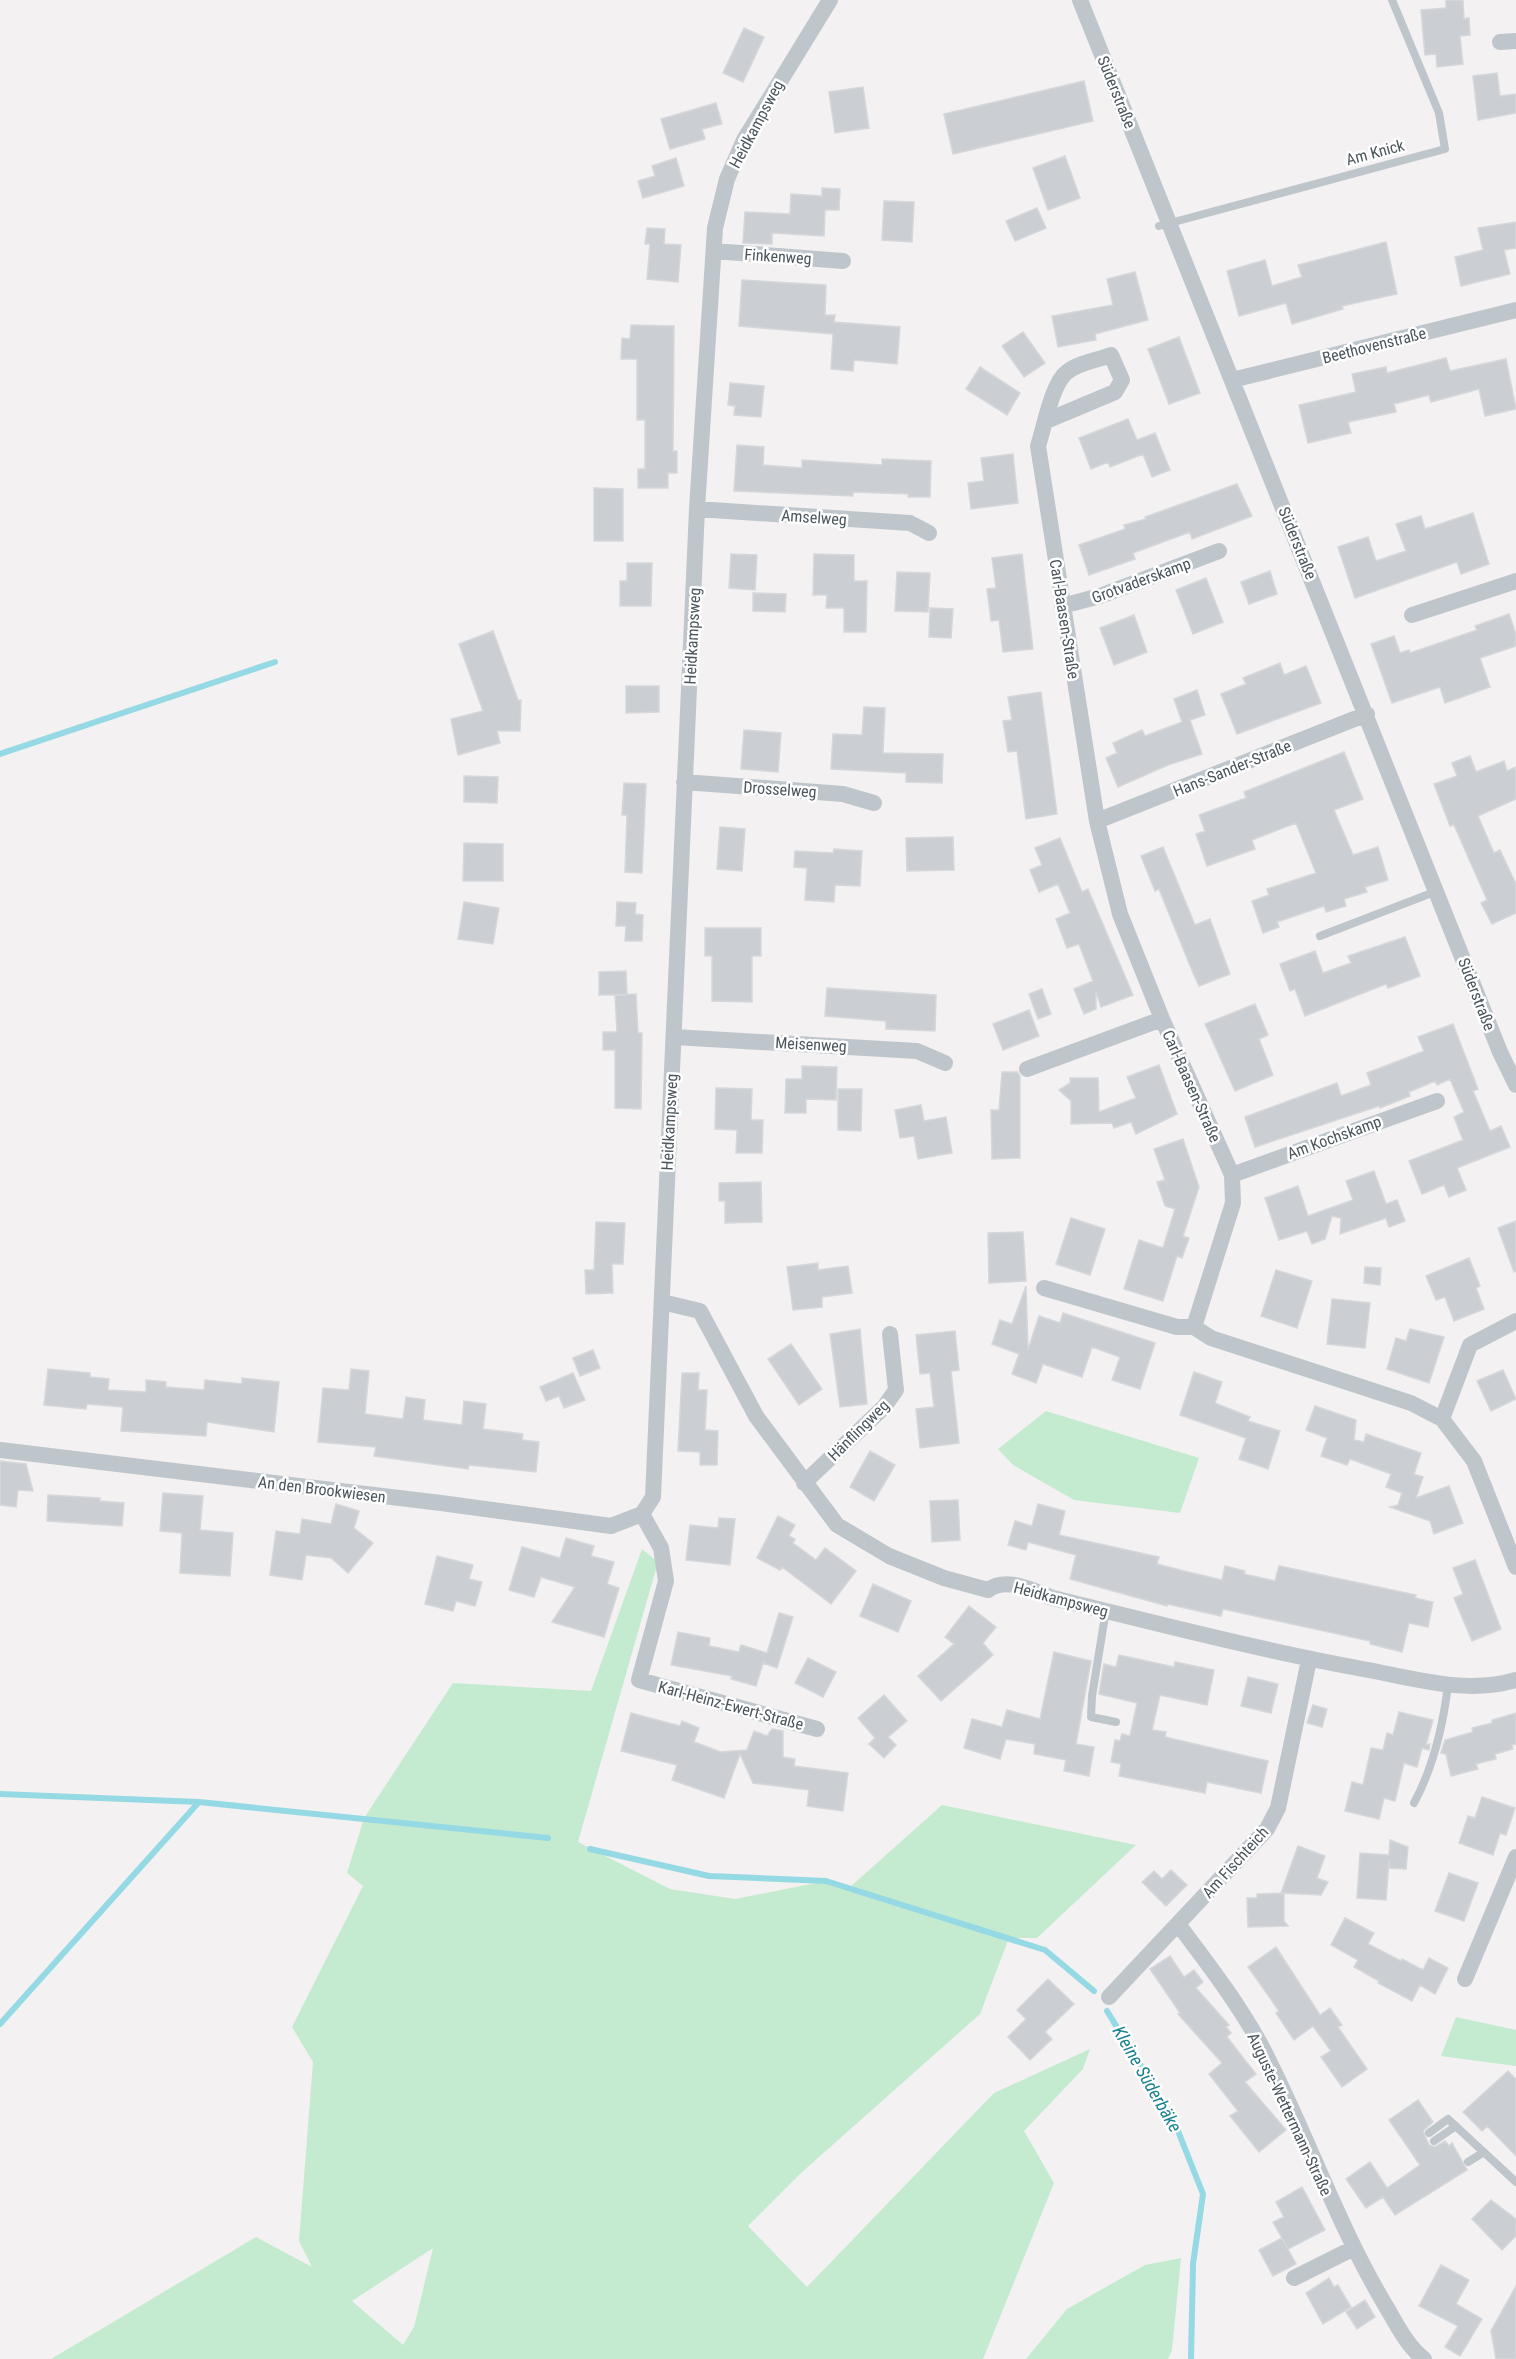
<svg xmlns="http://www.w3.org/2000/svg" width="1516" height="2359" font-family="'Roboto Condensed',sans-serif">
<rect width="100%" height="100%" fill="#f3f1f1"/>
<!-- green -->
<path fill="#c4ebd0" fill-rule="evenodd" d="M1046 1411 1199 1458 1180 1513 1074 1500 1013 1465 998 1449Z
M642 1549 658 1562 578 1842 670 1889 735 1899 826 1881 849 1888 942 1805 1136 1845 1037 1938H1009L980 2014 801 2173 748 2226 807 2287 994 2093 1090 2049 1083 2069 1024 2131 1054 2183 983 2359H51L256 2237 312 2267 299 2241 313 2062 292 2027 363 1886 347 1873 364 1818 453 1683 591 1691ZM433 2248 414 2327 403 2345 352 2301Z
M1456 2017 1516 2030V2066L1441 2056Z
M1181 2258 1172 2350 1168 2359H1026L1067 2309 1145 2265Z"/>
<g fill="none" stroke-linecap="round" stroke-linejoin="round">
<!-- stream -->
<path stroke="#95d9e4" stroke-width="6" d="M0 754 275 662
M0 1794 199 1802 0 2024
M199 1802 548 1838
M590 1849 709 1876 826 1881 1045 1950 1094 1991
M1107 2011 1172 2116 1203 2194 1193 2264 1191 2359"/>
</g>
<!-- building -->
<path fill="#cbced2" stroke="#d5d7db" stroke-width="1.5" d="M1446 0H1463L1464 19 1469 18 1470 35 1460 36 1463 64 1437 67 1436 54 1425 55 1421 10 1446 8Z
M744 28 764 37 743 82 723 73Z
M1497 73 1500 96 1516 94V113L1478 120 1473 76Z
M1084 81 1093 121 953 154 944 114Z
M863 87 869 128 835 133 829 92Z
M716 103 722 124 702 129 705 139 670 149 661 119Z
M1065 156 1080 198 1048 210 1033 168Z
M676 158 684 186 643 198 638 181 655 176 652 166Z
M822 188 840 189 839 210H825L824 236 772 233V244L743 243 745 212 790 214 791 194 822 196Z
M884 201 914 202 912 242 882 240Z
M1037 208 1046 228 1015 241 1006 221Z
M1516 222V248L1504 250 1510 274 1461 286 1455 257 1483 250 1478 228Z
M647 228 665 229 664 244 681 245 678 282 647 279 650 244H645Z
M1386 242 1397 294 1342 306 1343 309 1292 324 1286 303 1239 316 1227 271 1265 260 1272 286 1302 277 1298 265Z
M1135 272 1148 320 1095 334 1096 340 1058 347 1052 316 1113 305 1107 279Z
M742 280 826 285 825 315H835L834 322 900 327 897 364 854 360 853 371 831 369 833 334 739 326Z
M631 325 674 326 673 451H677V473H668V488H638V469H645V420H637V359H621L622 338 630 339Z
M1023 332 1045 363 1024 377 1002 346Z
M1179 337 1200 393 1169 404 1148 349Z
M1446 358 1450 371 1506 359 1516 409 1485 416 1479 389 1431 402 1429 395 1394 404 1396 412 1348 422 1351 433 1308 443 1299 405 1356 392 1352 374 1386 367 1387 373Z
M980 367 1020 393 1007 415 966 389Z
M730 383 764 386 761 417 734 415 735 406 728 405Z
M1128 419 1137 440 1155 433 1170 470 1152 477 1143 454 1110 467 1108 462 1091 469 1079 438Z
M737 445 764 447 763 465 802 468V460L882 465V459L931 461 930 497H908V494L853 492V496L734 491Z
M1013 454 1018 503 971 509 968 483 984 481 981 458Z
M1237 484 1252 516 1192 539 1190 532 1133 553 1135 559 1089 575 1079 545 1125 529 1124 525 1146 519 1145 517Z
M594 488 623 489V541H594Z
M1473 513 1489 564 1461 574 1457 562 1355 598 1338 547 1368 537 1376 561 1406 551 1396 524 1421 516 1425 529Z
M731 554 757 555 755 590 729 588Z
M814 554 854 555V581H867L866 632H844V608H826L827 595H813Z
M1022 554 1033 649 1003 652 999 620 991 621 987 589 996 588 992 558Z
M627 563H652L651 606H620V581H627Z
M1270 571 1277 594 1249 604 1241 582Z
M897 572 930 573 928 612 895 611Z
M1206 578 1223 622 1193 634 1176 590Z
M753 593 786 594 785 612 753 611Z
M930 608 953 609 951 638 929 637Z
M1509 614 1516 634V646L1480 658 1490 687 1445 703 1440 687 1392 703 1371 644 1394 636 1400 653 1409 650 1410 653 1477 630 1475 626Z
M1134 615 1147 652 1114 665 1100 628Z
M493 631 518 700H521L520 731H497L500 743 458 755 451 719 483 711 459 644Z
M1280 663 1284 675 1306 666 1321 703 1237 734 1221 694 1246 684 1243 678Z
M626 686H659V712L626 713Z
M1197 690 1205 715 1190 720 1202 754 1168 765 1118 787 1106 758 1117 753 1113 743 1142 730 1145 736 1182 722 1174 699Z
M1041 692 1057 814 1026 819 1017 751 1008 752 1003 721 1012 720 1008 697Z
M864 707 885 708 883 753 943 754 942 783 906 782V773L831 769 833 734 862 735Z
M744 730 781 733 778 772 741 769Z
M1344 752 1363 799 1334 810 1353 855 1378 847 1388 880 1365 887 1367 892 1344 899 1346 906 1326 912 1324 906 1277 922 1279 927 1263 933 1252 901 1269 895 1267 889 1316 873 1296 823 1252 840 1255 849 1207 866 1196 834 1205 831 1199 815 1246 798 1244 792Z
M1470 756 1476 772 1504 761 1507 771 1516 767V799L1478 816 1494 853 1500 850 1516 884V913L1492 924 1481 903 1487 900 1454 825 1450 826 1434 784 1457 776 1452 763Z
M464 776 498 777 497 803 464 802Z
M624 783 646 784 642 873 625 872 627 815H622Z
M720 827 745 829 742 871 717 869Z
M953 837 954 870 907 871 906 838Z
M1060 838 1082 892 1088 889 1133 995 1101 1007 1096 991V1009L1084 1014 1074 989 1093 981 1079 944 1067 948 1056 919 1070 913 1058 884 1039 892 1030 870 1042 865 1035 848Z
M464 843 503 844V881H463Z
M1163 847 1195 925 1210 919 1230 974 1199 986 1193 973 1159 889 1155 891 1141 856Z
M834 849 862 851 860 886 835 885 834 902 805 900 807 868 794 867 795 851 833 853Z
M464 902 499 908 493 944 458 939Z
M617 902 636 903 635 914 643 915 642 941H625L626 926H616Z
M705 928H761V956H752V1002L712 1001V956H705Z
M1405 937 1420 976 1388 988 1386 984 1305 1016 1295 989 1290 991 1280 964 1315 951 1323 973 1351 963 1348 956Z
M626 971 627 995H599V972Z
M827 988 936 995 935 1031 886 1029V1021L825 1016Z
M1042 989 1051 1014 1038 1019 1029 994Z
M636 994 638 1033H642L641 1109 615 1108V1050H603V1032H617L615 995Z
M1255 1004 1268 1035 1259 1039 1273 1075 1235 1091 1205 1024Z
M1029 1010 1039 1036 1003 1050 993 1024Z
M1453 1024 1478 1089 1473 1091 1490 1131 1501 1126 1510 1147 1457 1168 1466 1190 1449 1197 1444 1185 1422 1194 1409 1161 1463 1140 1454 1117 1464 1112 1450 1079 1437 1085 1435 1081 1409 1092 1410 1096 1380 1108 1379 1106 1255 1147 1245 1117 1337 1083 1341 1096 1371 1085 1367 1073 1424 1051 1418 1037Z
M1159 1065 1177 1114 1136 1134 1131 1122 1114 1128 1112 1123 1071 1124V1101L1059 1090 1070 1083V1078H1098L1099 1112 1136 1098 1127 1077Z
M802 1066 837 1067 836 1100 806 1099V1113H785L786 1079H802Z
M1002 1072H1017L1020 1076V1158L992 1159 991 1110H999Z
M716 1088 752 1089 751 1120H763L762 1153H736L737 1130 715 1129Z
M838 1089H862L861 1131 838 1130Z
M921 1105 924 1121 946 1117 952 1153 918 1159 914 1136 900 1138 895 1110Z
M1183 1139 1199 1187 1183 1236 1189 1238 1182 1258 1177 1256 1163 1301 1124 1289 1139 1240 1163 1248 1175 1209 1165 1206 1157 1182 1165 1180 1154 1149Z
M1374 1171 1386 1204 1397 1200 1405 1221 1389 1227 1386 1218 1340 1234 1341 1218 1332 1216 1325 1239 1312 1244 1307 1231 1279 1240 1265 1198 1298 1186 1308 1216 1353 1200 1346 1181Z
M761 1182 762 1222 725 1223V1201H719V1183Z
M1071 1218 1105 1229 1090 1275 1056 1264Z
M1516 1221V1271L1514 1272 1498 1228Z
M596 1222 625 1223 623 1264H612L613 1293 586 1294 585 1270H594Z
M1023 1232 1026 1281 989 1283 988 1233Z
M1469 1258 1480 1286 1476 1288 1484 1309 1454 1321 1445 1297 1436 1300 1426 1276Z
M818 1263V1270L848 1266 852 1293 822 1297V1307L793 1310 787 1267Z
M1365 1267 1381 1268 1380 1285 1364 1283Z
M1276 1270 1312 1281 1297 1328 1261 1316Z
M1026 1286 1028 1350 1039 1316 1060 1323 1063 1313 1155 1343 1140 1389 1112 1380 1120 1357 1092 1347 1082 1377 1043 1364 1036 1383 1012 1374 1019 1354 992 1344 1000 1320 1012 1324Z
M1332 1299 1370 1303 1365 1348 1327 1344Z
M860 1329 867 1404 840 1407 830 1334Z
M1410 1329 1444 1337 1429 1383 1387 1369 1396 1338 1406 1341Z
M955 1331 959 1370 951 1371 959 1443 920 1448 916 1409 934 1407 930 1373 920 1374 916 1335Z
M791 1344 822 1389 799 1405 768 1359Z
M593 1350 600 1368 580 1376 573 1358Z
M48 1369 90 1373V1377L109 1379 108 1390 146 1392V1380L166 1382V1387L204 1390 205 1380 242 1384V1378L279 1382 274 1432 207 1422 206 1436 121 1431 123 1407 87 1404 86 1409 44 1405Z
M351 1369 369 1371 365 1414 403 1419 406 1397 425 1400 423 1420 462 1425 464 1401 486 1404 483 1429 523 1434 522 1440 539 1442 536 1472 469 1465 468 1469 374 1456 376 1447 318 1442 323 1388 349 1390Z
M1503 1370 1516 1399 1491 1411 1477 1381Z
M1194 1372 1222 1382 1215 1403 1250 1417 1248 1421 1280 1431 1268 1469 1239 1459 1246 1438 1180 1415Z
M573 1373 585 1400 564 1408 559 1396 546 1401 540 1387Z
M682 1373H699L698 1390H707L705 1430 718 1431 717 1465H700V1452L678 1451Z
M1315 1406 1356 1420 1354 1440 1364 1442 1366 1434 1421 1453 1414 1474 1423 1477 1416 1498 1449 1486 1463 1523 1434 1534 1430 1521 1390 1507 1398 1505 1402 1493 1386 1487 1391 1474 1350 1459 1347 1465 1321 1456 1327 1438 1306 1430Z
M870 1451 895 1465 874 1501 850 1487Z
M0 1461 26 1464 33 1491 18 1490 16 1507 0 1505Z
M163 1493 203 1496 200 1530 233 1533 230 1576 180 1573 182 1533 160 1531Z
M48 1495 100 1498V1501L124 1503 122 1526 47 1521Z
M958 1500 960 1540 932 1542 930 1501Z
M336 1504 359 1511 354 1528 373 1543 348 1573 331 1558 306 1555 302 1580 270 1575 276 1531 300 1534 302 1519 331 1524Z
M1038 1504 1065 1511 1059 1535 1159 1557 1157 1564 1184 1571 1222 1580 1225 1566 1245 1571 1244 1574 1275 1581 1279 1566 1416 1595 1415 1598 1433 1602 1428 1627 1409 1623 1402 1652 1370 1644V1641L1223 1609 1221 1616 1167 1604V1606L1070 1579 1076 1555 1028 1542 1026 1550 1008 1545 1015 1521 1032 1526Z
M778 1516 795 1525 789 1536 795 1539 793 1543 816 1560 825 1548 856 1571 831 1604 782 1567 780 1570 757 1558Z
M719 1518 735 1519 730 1565 686 1560 690 1525 718 1528Z
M566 1538 594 1546 591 1556 614 1562 607 1584 619 1588 604 1637 552 1622 575 1587 541 1577 534 1597 509 1590 522 1547 560 1558Z
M437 1556 473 1565 469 1579 482 1582 475 1606 456 1601 453 1611 425 1604Z
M1475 1560 1501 1629 1472 1641 1454 1598 1463 1594 1453 1568Z
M873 1584 911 1601 898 1632 860 1616Z
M969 1606 996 1627 983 1643 993 1655 941 1701 918 1676 954 1644 945 1637Z
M779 1613 793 1617 777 1668 763 1663 764 1660 756 1686 731 1679 732 1676 671 1665 678 1632 710 1638 709 1646 739 1652 741 1645 767 1653Z
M1054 1652 1091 1661 1076 1744 1094 1747 1089 1776 1064 1771 1066 1760 1034 1754 1035 1744 1006 1739 1000 1759 964 1748 972 1719 1002 1727 1007 1710 1040 1719Z
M1119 1655 1174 1667 1175 1662 1214 1670 1207 1705 1160 1695 1152 1730 1166 1732 1165 1737 1268 1761 1261 1793 1207 1782 1205 1793 1119 1776 1121 1764 1111 1762 1115 1740 1120 1741 1122 1734 1130 1736 1137 1703 1099 1694 1104 1664 1116 1667Z
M808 1658 836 1672 823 1697 795 1683Z
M1248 1677 1278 1684 1271 1713 1241 1706Z
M884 1695 907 1721 888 1737 896 1745 884 1758 869 1744 875 1738 858 1718Z
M1313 1705 1327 1709 1322 1727 1307 1723Z
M1399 1712 1433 1720 1426 1745 1430 1744 1429 1750 1422 1748 1417 1767 1404 1763 1395 1801 1384 1798 1379 1819 1345 1811 1352 1782 1363 1785 1371 1748 1383 1750 1387 1733 1393 1735Z
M631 1713 680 1726 682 1721 699 1728 694 1742 721 1752 747 1750 754 1731 767 1736 772 1729 783 1731V1757L795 1759 794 1766 848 1773 843 1811 807 1806 809 1790 753 1783 740 1754 724 1798 672 1780 677 1765 621 1751Z
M1516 1713V1744L1512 1745 1513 1749 1495 1754 1496 1759 1476 1764 1478 1769 1451 1776 1446 1754 1441 1753 1445 1740 1473 1732 1472 1728 1492 1723V1720Z
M1482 1797 1515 1808 1506 1835 1500 1833 1493 1855 1459 1843 1468 1816 1475 1818Z
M1390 1840 1408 1847 1406 1869 1389 1868V1860L1386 1900 1357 1898 1360 1853 1389 1855Z
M1298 1846 1325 1856 1317 1878 1328 1882 1321 1895 1281 1893Z
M1171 1870 1187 1885 1166 1906 1142 1882 1154 1871 1162 1879Z
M1449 1873 1478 1883 1464 1921 1435 1911Z
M1284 1893V1921L1288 1926 1248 1927 1247 1898H1257V1894Z
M1345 1918 1374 1933 1368 1944 1401 1961 1402 1959 1423 1970 1429 1958 1448 1968 1435 1994 1420 1985 1412 2001 1378 1983 1379 1981 1354 1967 1358 1960 1331 1945Z
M1276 1947 1320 2015 1330 2008 1342 2025 1338 2027 1367 2069 1342 2087 1321 2057 1331 2051 1313 2026 1294 2040 1276 2013 1279 2011 1248 1967Z
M1170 1956 1184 1977 1194 1970 1203 1982 1196 1988 1229 2025 1226 2027 1231 2033 1227 2037 1256 2074 1245 2082 1286 2130 1259 2152 1230 2116 1238 2111 1209 2074 1222 2063 1178 2014 1180 2013 1150 1969Z
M1048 1979 1074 2004 1045 2032 1052 2039 1030 2060 1008 2037 1026 2019 1017 2010Z
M1508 2071 1516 2079V2156L1487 2126 1482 2131 1463 2112Z
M1418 2100 1433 2122 1423 2131 1429 2145 1435 2147 1445 2141 1449 2146 1452 2143 1467 2170 1395 2215 1383 2197 1366 2208 1346 2179 1370 2162 1387 2188 1420 2165 1389 2120Z
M1302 2187 1325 2230 1288 2249 1273 2222 1284 2217 1276 2202Z
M1491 2200 1516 2219V2236L1502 2250 1472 2219Z
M1282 2238 1296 2264 1273 2276 1259 2250Z
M1441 2265 1469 2280 1456 2304 1482 2319 1460 2356 1445 2347 1458 2326 1419 2306Z
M1329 2278 1334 2287 1338 2285 1351 2307 1323 2324 1306 2293Z
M1516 2286V2359H1496L1491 2331Z
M1365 2300 1375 2317 1357 2329 1346 2312Z"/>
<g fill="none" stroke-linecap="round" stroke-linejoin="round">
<!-- service -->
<path stroke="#bec6cc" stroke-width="8" d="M1159 226 1445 149 1439 113 1392 0
M1320 936 1437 891
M1106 1610 1092 1696 1091 1717 1116 1722
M1414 1803C1434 1766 1443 1726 1448 1685
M1429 2133 1448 2119 1516 2182
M1434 2141 1456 2126
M1468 2162 1484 2152"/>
<!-- minor -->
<path stroke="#bec6cc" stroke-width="16" d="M1080 0 1500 1052 1516 1085
M1500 42 1516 41
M714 251 843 261
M1232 380 1516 310
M1046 421 1115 392 1122 380 1111 355C1098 360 1078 363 1067 372 1052 383 1044 428 1038 446L1097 821 1120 914 1162 1019 1232 1175 1233 1203 1194 1327 1211 1338 1411 1403 1442 1419 1474 1461 1516 1567
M697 509 910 523 929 533
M1062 606 1100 596 1219 551
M1412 615 1516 581
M684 782 843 794 874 803
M1097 821 1367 714
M674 1037 917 1051 945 1063
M1027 1069 1162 1019
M1232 1175 1437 1101
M1044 1288 1177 1327H1194
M662 1302 700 1311 756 1416 837 1525 889 1556 944 1578 988 1590C1007 1576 1033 1591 1053 1598 1156 1623 1259 1650 1363 1669 1413 1678 1466 1695 1516 1680
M1442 1419 1470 1345 1516 1321
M0 1450 441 1503 611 1526 642 1514
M804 1483 884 1407 896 1390 890 1334
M642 1514 653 1497 697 509 715 228 727 179 744 140 830 0
M642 1514 661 1548 666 1581 639 1680 817 1729
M1178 1924C1208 1964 1239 2004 1263 2049 1307 2134 1337 2225 1387 2308 1397 2325 1407 2346 1424 2359
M1465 1979 1516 1857
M1109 1997 1267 1829 1278 1808 1309 1660
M1294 2278 1352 2249"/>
</g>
<g text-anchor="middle" stroke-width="5" stroke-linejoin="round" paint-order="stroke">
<!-- street labels -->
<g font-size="16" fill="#4a555c" stroke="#fff">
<text transform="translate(1117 92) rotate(68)" y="6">Süderstraße</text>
<text transform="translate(756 124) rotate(-62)" y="6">Heidkampsweg</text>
<text transform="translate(1375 152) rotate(-15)" y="6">Am Knick</text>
<text transform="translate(778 256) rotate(4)" y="6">Finkenweg</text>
<text transform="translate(1374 345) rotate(-14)" y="6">Beethovenstraße</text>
<text transform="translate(814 517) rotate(4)" y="6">Amselweg</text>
<text transform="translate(1298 543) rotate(68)" y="6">Süderstraße</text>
<text transform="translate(1141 580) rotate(-20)" y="6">Grotvaderskamp</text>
<text transform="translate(1065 619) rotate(81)" y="6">Carl-Baasen-Straße</text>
<text transform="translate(692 636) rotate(-87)" y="6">Heidkampsweg</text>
<text transform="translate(1232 768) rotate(-22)" y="6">Hans-Sander-Straße</text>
<text transform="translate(780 789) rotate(4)" y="6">Drosselweg</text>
<text transform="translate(1477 994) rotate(69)" y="6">Süderstraße</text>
<text transform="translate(811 1044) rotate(3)" y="6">Meisenweg</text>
<text transform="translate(1192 1086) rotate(66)" y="6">Carl-Baasen-Straße</text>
<text transform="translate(669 1122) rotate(-87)" y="6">Heidkampsweg</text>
<text transform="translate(1334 1137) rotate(-20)" y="6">Am Kochskamp</text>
<text transform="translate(858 1430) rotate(-45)" y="6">Hänflingweg</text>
<text transform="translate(322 1489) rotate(7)" y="6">An den Brookwiesen</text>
<text transform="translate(1061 1599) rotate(15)" y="6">Heidkampsweg</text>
<text transform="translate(731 1705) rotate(15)" y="6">Karl-Heinz-Ewert-Straße</text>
<text transform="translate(1235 1862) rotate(-48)" y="6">Am Fischteich</text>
<text transform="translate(1290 2114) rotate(65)" y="6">Auguste-Wettermann-Straße</text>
</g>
<!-- water labels -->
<g font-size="18" font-style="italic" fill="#198191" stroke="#fff">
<text transform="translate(1147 2079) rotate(60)" y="6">Kleine Süderbäke</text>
</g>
</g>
</svg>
